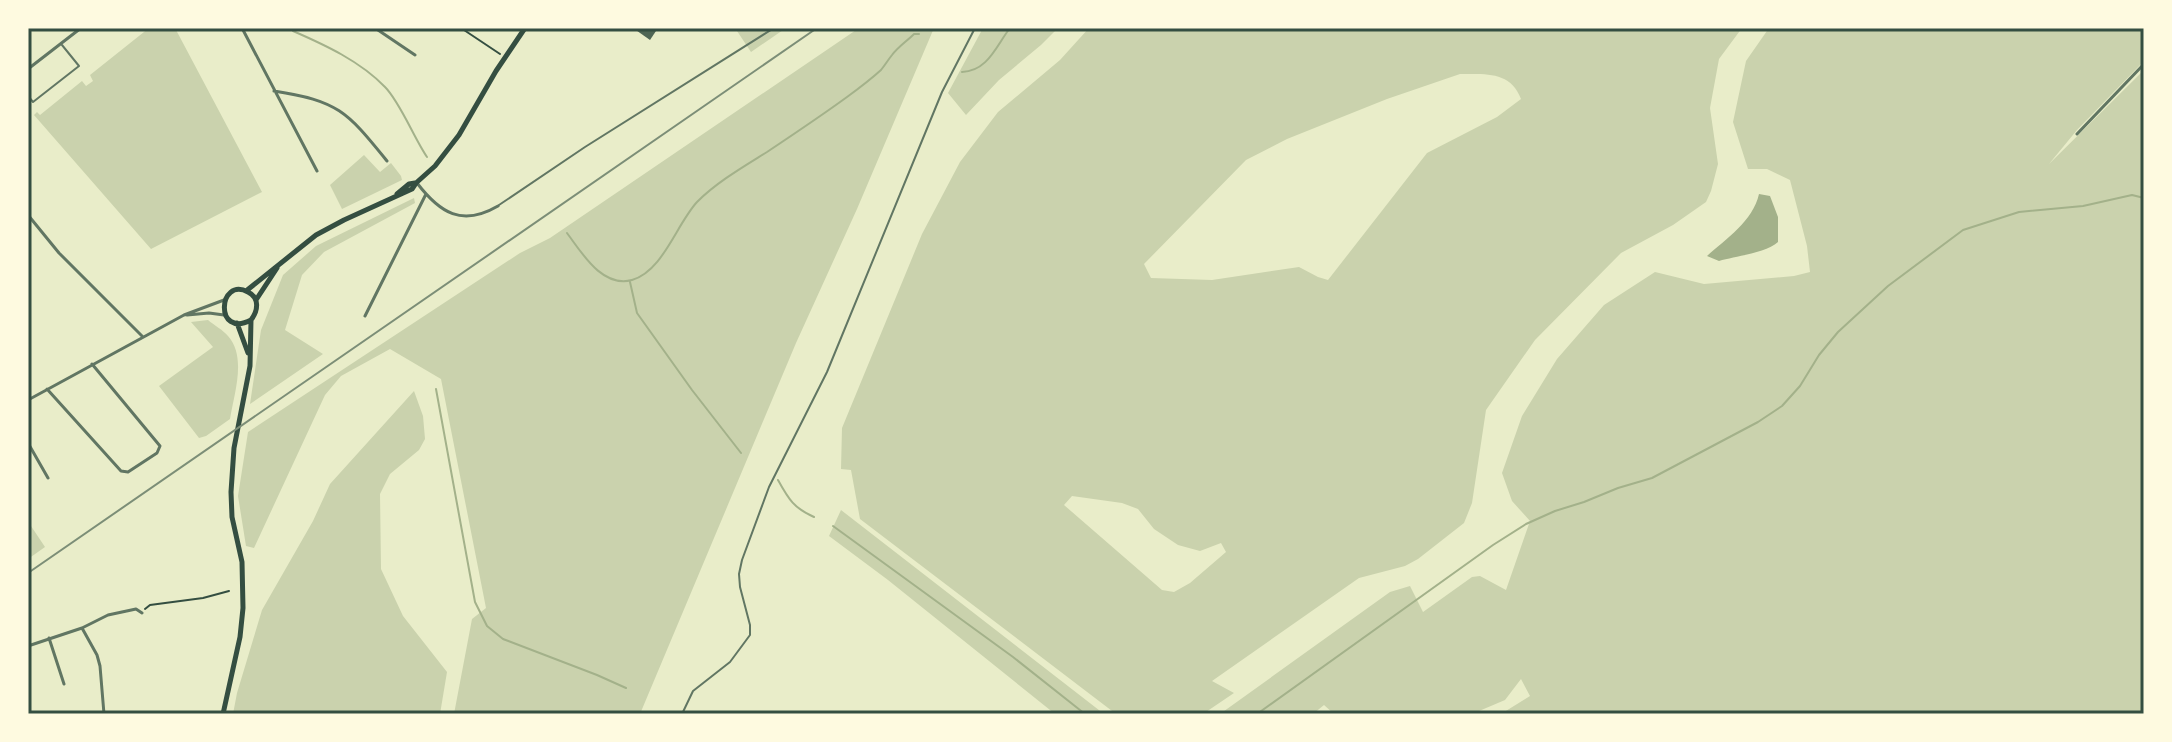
<svg xmlns="http://www.w3.org/2000/svg" width="2172" height="742" font-family="'Public Sans',sans-serif">
<rect width="100%" height="100%" fill="#e9edc9"/>
<!-- green -->
<path fill="#cad2ad" fill-rule="evenodd" d="M149 28H175L262 192 151 249 34 115 37 112 40 115 82 81 86 86 93 81 90 75Z
M735 28H786L751 52Z
M859 28H934L857 209 796 343 640 714H454L472 619 486 608 441 379 390 349 341 376 325 395 254 548 246 546 238 496 248 432 520 253 550 238Z
M983 28H1058L1041 45 999 80 966 115 948 93Z
M1089 28H1742L1719 59 1710 108 1718 164 1711 191 1706 202 1673 225 1621 253 1535 340 1486 410 1472 503 1464 523 1418 559 1405 566 1359 578 1212 681 1234 693 1203 714H1116L860 519 851 470 841 469 842 428 922 234 960 162 998 112 1060 60ZM1460 74C1485 74 1511 71 1521 99L1497 117 1427 153 1328 280 1318 277 1299 267 1212 280 1151 278 1144 264 1246 160 1287 139 1387 99ZM1072 496 1122 503 1138 509 1154 529 1178 545 1200 551 1221 543 1226 552 1190 583 1174 592 1162 590 1064 505Z
M1769 28H2144V61L2077 130 2049 164 2144 70V714H1888V711L1882 714H1501L1530 696 1521 679 1505 700 1472 714H1334L1324 705 1313 714H1220L1390 592 1410 586 1423 612 1472 577 1480 576 1506 590 1530 521 1512 501 1502 473 1522 416 1557 359 1604 305 1655 272 1704 284 1794 276 1810 272 1807 246 1790 180 1767 169H1748L1733 122 1746 61Z
M364 155 380 172 391 163 401 176 402 180 342 209 330 185Z
M414 198 415 203 324 252 302 275 285 330 323 354 250 404 261 330 283 275 316 246Z
M208 320C214 325 223 330 228 336 247 357 234 394 230 419L206 436 199 438 159 386 213 347 191 322Z
M414 391 423 416 425 439 419 450 390 474 380 494 381 569 403 616 447 672 440 714H233L237 693 262 610 313 521 330 484Z
M841 510 1104 714H1055L888 580 829 536Z
M31 526 45 547 28 559V528Z"/>
<!-- water -->
<path fill="#a3b18a" d="M1759 194 1770 196 1778 217V242C1766 253 1736 256 1719 261L1707 256C1726 239 1753 221 1759 194Z"/>
<g fill="none" stroke-linecap="round" stroke-linejoin="round">
<!-- stream -->
<path stroke="#a3b18a" stroke-width="2" d="M291 28 293 31C325 45 360 61 385 87 400 102 414 138 427 157
M962 72C988 71 996 46 1010 28
M567 233C582 253 602 288 632 280 663 271 676 225 697 202 717 182 743 167 767 152 794 134 821 116 847 97 858 89 871 79 881 70 885 65 888 60 892 55 898 47 907 41 914 34H919
M630 282 637 313 692 390 741 453
M436 389 475 602 487 626 503 639 597 675 626 688
M778 480C789 500 794 508 814 517
M833 526 1013 657 1085 714
M1257 714 1493 545 1526 524 1555 511 1584 502 1618 488 1652 478 1758 422 1782 406 1800 386 1819 355 1838 332 1888 286 1963 230 2019 212 2083 206 2132 195 2144 198"/>
</g>
<!-- building -->
<path fill="#4f6655" d="M633 28H658L650 40Z"/>
<g fill="none" stroke-linecap="round" stroke-linejoin="round">
<!-- path -->
<path stroke="#344e41" stroke-width="2" d="M461 28 500 54
M145 609 150 605 203 598 229 591"/>
<!-- service -->
<path stroke="#617663" stroke-width="2" d="M28 96 33 102 79 66 62 45
M499 205 585 147 774 28
M682 714 693 691 730 662 750 635V625L740 587 739 574 742 560 769 487 827 372 942 92 975 28"/>
<!-- minor -->
<path stroke="#617663" stroke-width="3" d="M242 28 317 171
M375 28 415 55
M28 69 81 28
M274 91C339 101 347 112 387 161
M2077 134 2144 64
M417 183C440 213 462 227 498 206
M28 215 59 253 143 337
M187 315 209 313 224 315
M365 316 426 194
M47 389 121 471 128 472 157 453 160 446 92 364
M28 400 184 315 224 300
M28 443 48 478
M82 628 108 615 136 609 142 613
M49 638 64 684
M28 646 82 628 97 655 100 666 104 714"/>
<!-- secondary -->
<path stroke="#344e41" stroke-width="5" d="M397 194 409 184 415 183
M246 291 316 235 344 220 412 189 416 183 435 166 459 135 496 71 525 28
M256 300 277 268
M237 323 248 353
M223 714 240 637 243 608 242 562 232 517 231 492 234 448 250 366 251 320C258 311 260 298 248 292 218 276 214 339 251 320"/>
<!-- rail -->
<path stroke="#7c8e77" stroke-width="2" d="M28 573 817 28"/>
</g>
<!-- border -->
<rect width="2172" height="742" fill="none" stroke="#fefae0" stroke-width="60"/>
<rect x="30" y="30" width="2112" height="682" fill="none" stroke="#344e41" stroke-width="3"/>
</svg>
